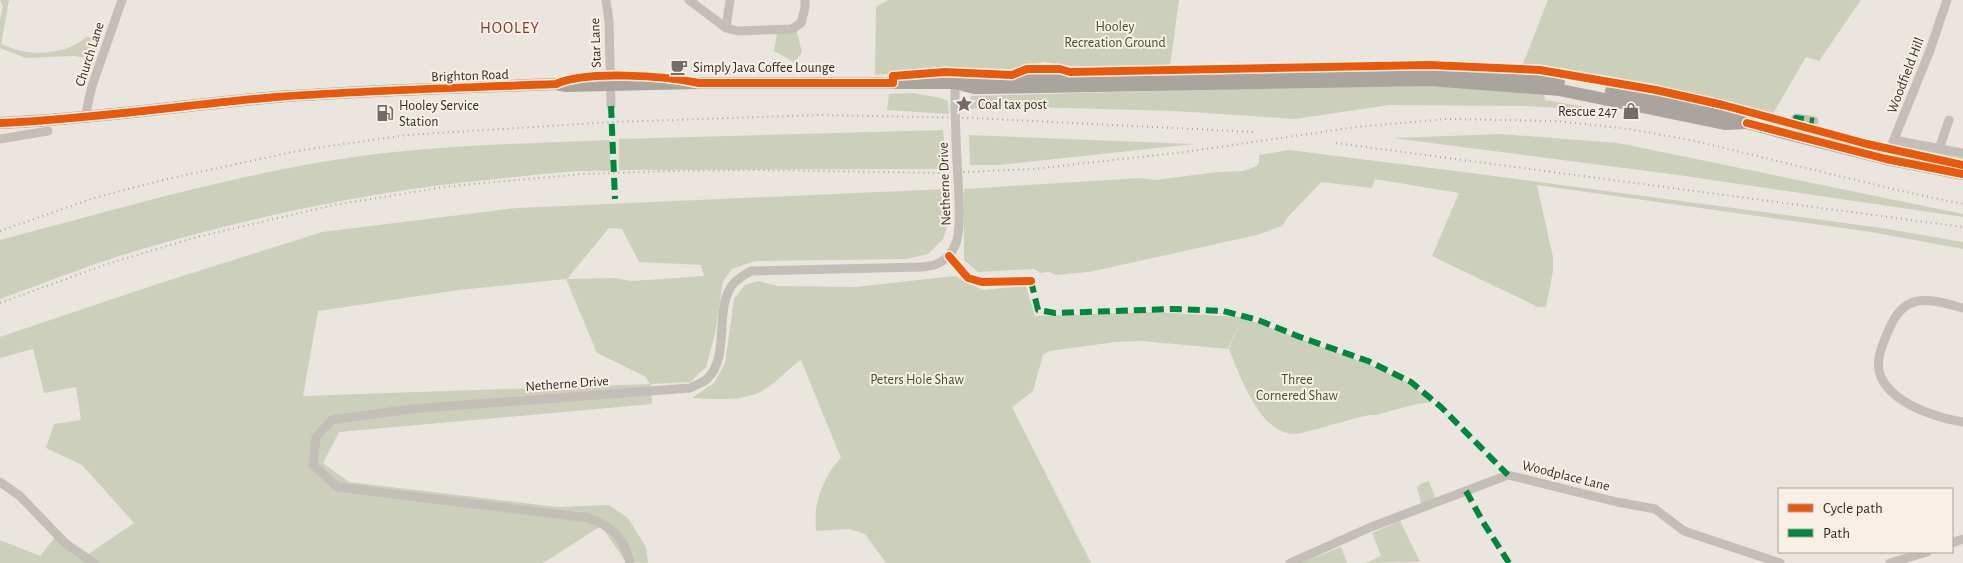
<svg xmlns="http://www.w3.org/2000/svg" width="1963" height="563" font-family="'Alegreya Sans',sans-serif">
<rect width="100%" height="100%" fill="#ebe5df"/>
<!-- green -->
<path fill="#ccd0ba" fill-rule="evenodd" d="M0 0H9L1 44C9 47 18 51 27 52 45 55 73 50 86 37L101 39 94 59 74 56 26 58 0 48V20L3 7Z
M888 0H1179L1170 66 1073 67 1044 62 1012 69 947 70 875 75 876 7Z
M1548 0H1861L1819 61 1806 57 1771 117 1656 89 1522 66Z
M797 31 802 53 794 62 774 51 777 34Z
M1427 84 1544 93 1545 100 1609 111 1522 106 1389 105 1295 119 1175 111 1026 107 968 109 971 96Z
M913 93 941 98 948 101 949 114 887 110 889 94Z
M943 130 947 169 619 170V139Z
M1501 134 1618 143 1963 214V217L1678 175 1393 138Z
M969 135 1194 144 1000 165H970Z
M610 140V171C573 170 535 175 497 179 378 190 258 215 142 249 94 263 47 282 0 299V240C110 211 222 178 334 160 425 145 518 144 610 140Z
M1899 144 1963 156V164L1940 158 1902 152 1898 147Z
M1289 150 1479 174 1882 228 1963 242V249L1871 232 1537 185 1553 257V271L1546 307H1538L1432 256 1459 193 1375 179 1372 188 1321 182 1288 217 1282 226 1257 235 1089 272 1056 275 1049 272 1041 273 1034 269 978 272 964 260V189L1139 178 1155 180 1218 172 1243 171 1257 166 1259 162V155Z
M946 189 949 220 943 239 928 254 906 259 755 261 732 269 723 281 715 334 706 367 690 382 651 384 652 404 339 432 323 463 349 482 558 507 609 505 628 518 646 547 648 563 626 562 601 526 543 563H0V540L40 556 59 532 87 555 134 523 82 465 46 448 54 424 81 420 76 387 44 393 33 349 0 358V337L151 286 322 232 517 208ZM609 228 622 229 639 262 701 265 704 276 631 281 615 278 567 279ZM566 279 597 353 646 377 650 384 303 396 318 311 459 290Z
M955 276 982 290 1026 286 1035 316 1152 312 1241 317 1368 364 1409 383 1432 402 1417 404 1375 415H1369C1352 419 1334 424 1317 429 1310 430 1301 434 1294 434 1260 434 1240 376 1229 349L1241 319 1228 349 1142 341 1115 342 1050 351 1043 355 1033 391 1012 407 1091 563H886L865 534 849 529 816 531C816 525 815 517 816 511 818 493 828 470 841 458L801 360C790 367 782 377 771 385 750 403 718 399 692 398L714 383 725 363 734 299 745 285 758 281 778 286 855 287Z
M1429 481 1436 500 1422 506 1417 488 1420 484Z
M1400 521 1420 562 1365 563 1381 556 1372 533Z
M1341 547 1347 563H1300Z"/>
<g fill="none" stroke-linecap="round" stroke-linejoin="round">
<!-- minor -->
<path stroke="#c4beb8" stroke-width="9" d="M606 0 609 21 611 106
M689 0 726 28 738 31 792 29 801 23 805 8V0
M726 28 730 0
M955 106V83
M85 117 92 86 122 0
M1791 135 1796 118 1814 121
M0 139 48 131
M956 139 957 161
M1894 140 1963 153
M1939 149 1949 120
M1886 159 1929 53 1947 0
M1963 308C1948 304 1933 299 1918 301 1902 304 1895 316 1889 329 1883 343 1874 362 1881 377 1893 404 1937 418 1963 422
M0 482 20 496 66 544 94 563
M1952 543 1963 539
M630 563C624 538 613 527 589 518L337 487 313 465 316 437 332 420 411 409 690 388C695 385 703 383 707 379 732 355 712 305 735 282 739 278 746 274 751 271L922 267C927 266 933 266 937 264 964 252 959 220 959 197
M1290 563 1371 527 1508 475 1617 502 1655 509 1684 531 1780 563
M1890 563 1927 552"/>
<!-- highway -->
<path stroke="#aaa49e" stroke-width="12" d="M955 83 974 78 1429 71 1483 73 1559 82
M1611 91 1729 114 1747 123 1791 135 1886 159 1963 174
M0 123C92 119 184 105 276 97 369 90 463 88 556 84L566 86 699 83H955L974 88H985L1429 80 1560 90 1726 124 1747 123"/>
<!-- rail -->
<path stroke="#aba6a3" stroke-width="2" stroke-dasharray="1 4" stroke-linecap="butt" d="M1336 143 1963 227
M0 231 94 198 167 179 302 150 407 135 613 122 819 115 973 118 1255 132
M0 303 110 263 197 237 334 205 451 186 583 174 668 171 760 170 943 173 1033 169 1185 152 1356 127 1446 119 1557 121 1629 129 1695 141 1901 191 1963 204"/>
<!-- minor-bridge -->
<path stroke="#c4beb8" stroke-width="9" d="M955 106 956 139
M957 161 959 197"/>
<!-- quiet -->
<path stroke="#00873e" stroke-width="6" stroke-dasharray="12 6" stroke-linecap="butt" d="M611 106 615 199
M1795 122 1796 118 1814 121
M1031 281 1038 310 1055 313 1173 309 1223 311 1258 320 1300 337 1368 361 1411 382 1441 407 1508 475
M1466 491 1483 522 1509 563"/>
<!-- cycleway casing -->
<g stroke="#f8f0e6" stroke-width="11">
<path id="cycleway" d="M0 123C92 119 184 105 276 97 369 90 463 88 556 84 587 70 665 76 699 83H893V76L945 72 1012 75 1027 69H1060L1070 72 1429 65 1540 70 1656 90 1723 105 1867 144 1963 165
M1747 123 1886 159 1963 174
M949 256 968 278 982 282 1031 281"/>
</g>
<!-- cycleway -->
<use href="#cycleway" stroke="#e8590c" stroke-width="8"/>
</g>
<!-- icons -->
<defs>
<g id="cafe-bare" transform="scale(1.35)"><path d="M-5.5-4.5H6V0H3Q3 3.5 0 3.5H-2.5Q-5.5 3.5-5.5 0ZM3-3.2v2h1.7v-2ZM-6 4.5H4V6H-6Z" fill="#746c67" stroke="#f8f0e6" stroke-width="2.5" paint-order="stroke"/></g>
<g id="sight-bare" transform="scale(1.35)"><path d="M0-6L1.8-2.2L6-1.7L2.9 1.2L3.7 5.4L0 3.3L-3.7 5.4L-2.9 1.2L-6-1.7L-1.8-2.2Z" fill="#746c67" stroke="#f8f0e6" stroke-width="2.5" paint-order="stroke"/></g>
<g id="shop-bare" transform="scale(1.35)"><path d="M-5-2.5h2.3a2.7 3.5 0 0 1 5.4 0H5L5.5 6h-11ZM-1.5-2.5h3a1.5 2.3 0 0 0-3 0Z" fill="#746c67" stroke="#f8f0e6" stroke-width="2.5" paint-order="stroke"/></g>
<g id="fuel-bare" transform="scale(1.35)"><path d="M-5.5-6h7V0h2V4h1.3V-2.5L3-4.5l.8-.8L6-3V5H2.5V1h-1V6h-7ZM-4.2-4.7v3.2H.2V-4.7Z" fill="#746c67" stroke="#f8f0e6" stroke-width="2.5" paint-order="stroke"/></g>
</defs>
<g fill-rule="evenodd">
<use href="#cafe-bare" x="679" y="67"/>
<use href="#sight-bare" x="964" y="104"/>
<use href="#shop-bare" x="1631" y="111"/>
<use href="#fuel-bare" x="385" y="113"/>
</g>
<g text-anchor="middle" stroke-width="4" stroke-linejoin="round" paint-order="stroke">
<!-- park labels -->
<g font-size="14" fill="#44512c" stroke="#f8f0e6">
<text x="1115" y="31">Hooley<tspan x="1115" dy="16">Recreation Ground</tspan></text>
<text x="917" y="384">Peters Hole Shaw</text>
<text x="1297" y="384">Three<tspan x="1297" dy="16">Cornered Shaw</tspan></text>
</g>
<!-- street labels -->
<g font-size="14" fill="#342b27" stroke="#f8f0e6">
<text transform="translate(595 43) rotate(-92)" y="5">Star Lane</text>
<text transform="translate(89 54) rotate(-72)" y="5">Church Lane</text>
<text transform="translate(470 75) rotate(-2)" y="5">Brighton Road</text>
<text transform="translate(1905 75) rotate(-69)" y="5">Woodfield Hill</text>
<text transform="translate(944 184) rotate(-92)" y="5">Netherne Drive</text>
<text transform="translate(567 383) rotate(-4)" y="5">Netherne Drive</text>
<text transform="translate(1566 475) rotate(14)" y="5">Woodplace Lane</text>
</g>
<!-- poi labels -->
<g font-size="14" fill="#342b27" stroke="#f8f0e6" text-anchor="start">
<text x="693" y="72">Simply Java Coffee Lounge</text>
<text x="978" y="109">Coal tax post</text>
<text x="399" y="110">Hooley Service<tspan x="399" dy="16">Station</tspan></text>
<text x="1617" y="116" text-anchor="end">Rescue 247</text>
</g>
<!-- quarter labels -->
<g font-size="16" letter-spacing="1" fill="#7f3925" stroke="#f8f0e6">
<text x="510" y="33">HOOLEY</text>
</g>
</g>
<!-- legend -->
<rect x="1778" y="488" width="175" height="65" fill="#f8f0e6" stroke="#aaa19a"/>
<rect x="1788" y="504" width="25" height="8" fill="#e8590c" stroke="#aaa19a"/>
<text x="1823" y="513" font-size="15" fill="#342b27">Cycle path</text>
<rect x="1788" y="529" width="25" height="8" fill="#00873e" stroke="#aaa19a"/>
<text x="1823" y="538" font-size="15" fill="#342b27">Path</text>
</svg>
